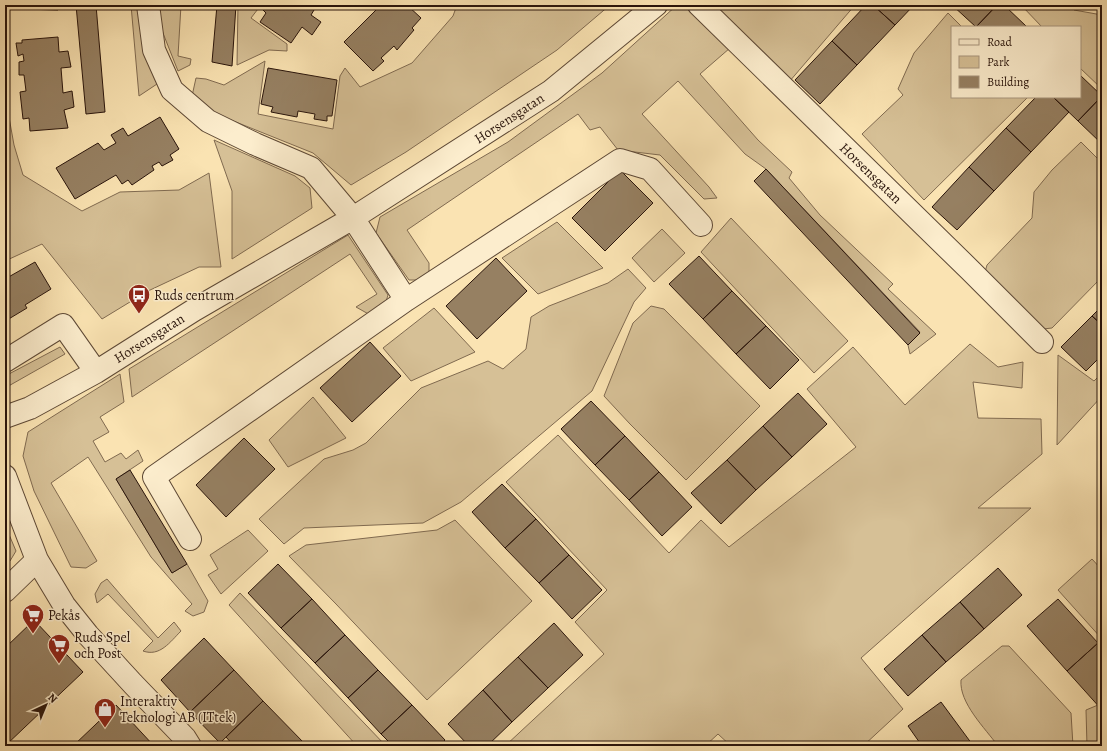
<svg xmlns="http://www.w3.org/2000/svg" width="1107" height="751" font-family="Alegreya,serif">
<rect width="100%" height="100%" fill="#fae3b2"/>
<filter id="stains"><feTurbulence type="fractalNoise" baseFrequency=".005" numOctaves="4"/><feColorMatrix values="0 0 0 0 .2 0 0 0 0 .09 0 0 0 0 .02 0 0 0 .5 -.17"/></filter>
<radialGradient id="worn" r=".72"><stop offset=".6" stop-color="#630" stop-opacity="0"/><stop offset="1" stop-color="#630" stop-opacity=".3"/></radialGradient>
<!-- green -->
<path fill="#d6c096" stroke="#806a50" d="M131 5H141L160 82 139 96Z
M159 5H181L178 56 191 59 190 65 178 71 157 18Z
M238 5H261L251 18 287 44V51L269 50 237 65Z
M457 5H610L557 50 406 152 351 185 313 153 206 110 192 96 196 78 206 79 224 85 265 61 258 114 333 129 340 76 345 68 360 87 412 63 453 16Z
M677 5H692L730 48 700 74 758 140 792 172 789 178 820 215 893 284 888 289 936 334 910 354 908 345 920 332 766 169 745 154 678 81 642 114 709 187 717 198 704 199 660 155 618 150 600 127 590 130 578 114 407 230 429 263V272L421 280H409L376 233 380 217 508 142 602 73Z
M714 5H855L789 82Z
M1021 5H1071L1074 10 1102 15V89L1080 68V27H1042Z
M948 13 962 27H952V97H1028L924 200 862 134 903 95 898 89 914 53Z
M5 95 14 145 23 175 82 211 120 192 179 190 209 173 221 267H199L148 291 102 319 42 244 5 261Z
M214 140 295 176 310 188 312 208 232 259V191Z
M1081 142 1102 163V277L1052 328 1043 329 985 272 987 265 1032 218 1034 192 1052 170Z
M731 218 848 341 814 373 701 252Z
M557 222 603 268 538 294 502 258Z
M662 229 685 253 654 282 632 258Z
M348 235 388 295 384 308 372 316 356 307 377 294 350 254 132 397 129 369Z
M628 269 646 288 634 302 592 391 461 502 423 523 304 528 284 544 259 519 324 459 353 450 366 443 421 388 488 361 503 369 526 349 531 317 549 306 608 283Z
M651 306 664 309 760 406 686 480 630 424 604 396 633 323Z
M434 308 475 352 411 381 383 348Z
M970 344 998 367 1023 362 1022 388 973 382 978 418 1041 419 1042 454 978 508H1031L861 658 903 709 863 746H731L718 734 705 746H505L604 654 575 622 607 590 506 482 558 435 669 553 701 520 729 547 856 447 807 389 853 347 905 405Z
M60 347 65 354 5 388V375H7Z
M1058 355 1094 381 1102 373V396L1057 445Z
M120 374 124 402 100 417 109 432 93 441 105 462 121 453 126 459 138 450 143 461 116 479 172 573 187 564 208 601 204 612 193 616 185 611 192 604 151 557 88 457 51 483 97 561 86 568 71 567 34 491 23 456 28 432Z
M313 397 346 438 288 467 269 440Z
M455 520 532 601 427 700 336 604 289 556 306 545 437 530Z
M5 525 16 551 10 561 5 556Z
M248 530 268 551 221 594 208 575 218 569 210 555Z
M1092 559 1102 570V639L1058 590Z
M107 579 158 638 174 622 181 631C170 642 160 657 143 651L153 641 108 594 97 603 95 594 101 583Z
M240 593 386 746H357L229 605Z
M1002 646H1009L1071 713 1073 746H998C985 728 959 703 961 680Z
M1098 705 1102 710V746H1087L1086 710Z"/>
<!-- building -->
<path fill="#968062" stroke="#29140b" d="M21 5H58V10L21 9Z
M76 5H96L105 112 86 114Z
M217 5H236L232 66 212 62Z
M266 5H317L311 15 321 22 312 35 302 27 291 43 260 22 266 13 263 10Z
M381 5H407L421 18 412 28 414 30 397 50 394 46 381 58 384 61 373 71 344 42Z
M866 5H873L895 25 857 65 832 41Z
M873 5H914L895 25Z
M952 5H997L976 27Z
M997 5H1004L1027 27H976Z
M58 37 59 52 68 51 71 67 61 68 63 93 72 91 74 107 64 110 68 128 30 131 29 118 23 119 20 92 26 91 24 75H19V62L24 61 23 54 18 56 16 43H22V40Z
M832 41 857 65 820 104 795 80Z
M268 68 337 80 332 116H327V121L314 119 315 114 298 111 297 117 271 112 273 107 261 104Z
M1080 75 1102 96 1078 121 1053 97H1080Z
M1102 96V144L1078 121Z
M1036 97H1053L1069 112 1031 152 1006 128Z
M160 117 179 149 170 155 173 160 162 166 159 162 152 166 154 170 132 185 128 180 122 184 116 175 75 199 56 168 98 143 104 150 116 143 111 135 123 128 128 136Z
M1006 128 1031 152 994 191 969 167Z
M969 167 994 191 957 230 932 207Z
M766 169 920 333 908 345 754 181Z
M620 170 653 203 605 251 572 218Z
M699 256 732 291 703 319 669 284Z
M496 258 527 291 477 339 446 306Z
M35 262 51 289 25 305 27 308 7 320 5 317V279Z
M732 291 766 326 736 354 703 319Z
M1102 306V325L1092 316Z
M1092 316 1102 325V355L1086 371 1061 347Z
M766 326 799 360 770 389 736 354Z
M370 342 401 376 352 422 320 388Z
M798 393 827 424 792 457 763 426Z
M591 401 625 436 595 465 561 429Z
M763 426 792 457 756 490 727 460Z
M625 436 659 472 629 500 595 465Z
M244 438 275 469 226 517 196 485Z
M727 460 756 490 721 524 691 493Z
M130 470 187 564 172 573 116 479Z
M659 472 692 507 662 536 629 500Z
M502 484 536 519 505 548 472 512Z
M536 519 569 555 539 583 505 548Z
M569 555 602 590 572 619 539 583Z
M278 564 312 599 281 628 248 593Z
M998 568 1022 595 984 629 960 602Z
M312 599 345 635 315 663 281 628Z
M1058 599 1098 643 1067 671 1027 626Z
M960 602 984 629 946 662 922 635Z
M34 620 83 672 5 746V648Z
M554 623 583 655 548 688 518 657Z
M345 635 378 670 348 698 315 663Z
M922 635 946 662 908 696 884 669Z
M204 638 234 670 190 712 161 680Z
M1098 643 1102 648V710L1067 671Z
M518 657 548 688 512 722 483 690Z
M234 670 263 701 220 743 190 712Z
M378 670 412 705 381 734 348 698Z
M483 690 512 722 487 746H469L448 724Z
M263 701 304 743V746H234L226 737Z
M941 702 972 744 969 746H922L908 726Z
M116 705 154 746H73Z
M412 705 445 740 439 746H393L381 734Z"/>
<g fill="none" stroke-linecap="round" stroke-linejoin="round">
<!-- minor casing -->
<g stroke="#5d4835" stroke-width="24">
<path id="minor" d="M148 5 154 50 172 90 208 121 255 144 311 168 353 218 406 300
M699 5 971 271 1042 342
M5 361 63 325 96 372
M5 417 30 408 96 372 194 310 353 218 551 91 656 5
M5 476 37 560 64 605 88 635 133 684 185 738 190 746
M190 539 154 477 406 300 620 160 650 169 701 225
M5 591 37 560"/>
</g>
<!-- minor -->
<use href="#minor" stroke="#fcedcd" stroke-width="22"/>
</g>
<!-- icons -->
<defs>
<g id="bus-pin" transform="scale(1.15)"><path d="M0 17L-7.5 6A9.5 9.5 0 1 1 7.5 6Z" fill="#8f2418" stroke="#fcedcd"/><path d="M-5-6H5V4H4V6H2V4H-2V6H-4V4H-5ZM-3.5-4V0h7V-4ZM-3.5 1.2v1.5H-2V1.2ZM2 1.2v1.5H3.5V1.2Z" fill="#fff"/></g>
<g id="supermarket-pin" transform="scale(1.15)"><path d="M0 17L-7.5 6A9.5 9.5 0 1 1 7.5 6Z" fill="#8f2418" stroke="#fcedcd"/><path d="M-6-5.5h2.5l.6 2H6L4.5 2H-2.5L-4.4-4H-6ZM-1.5 3.2a1.3 1.3 0 1 0 .1 0ZM3 3.2a1.3 1.3 0 1 0 .1 0Z" fill="#fff"/></g>
<g id="shop-pin" transform="scale(1.15)"><path d="M0 17L-7.5 6A9.5 9.5 0 1 1 7.5 6Z" fill="#8f2418" stroke="#fcedcd"/><path d="M-5-2.5h2.3a2.7 3.5 0 0 1 5.4 0H5L5.5 6h-11ZM-1.5-2.5h3a1.5 2.3 0 0 0-3 0Z" fill="#fff"/></g>
</defs>
<g fill-rule="evenodd">
<use href="#bus-pin" x="139" y="295"/>
<use href="#supermarket-pin" x="33" y="615"/>
<use href="#supermarket-pin" x="59" y="645"/>
<use href="#shop-pin" x="105" y="709"/>
</g>
<g text-anchor="middle" stroke-width="3" stroke-linejoin="round" paint-order="stroke">
<!-- street labels -->
<g font-size="14" fill="#29140b" stroke="#fcedcd">
<text transform="translate(509 118) rotate(-33)" y="5">Horsensgatan</text>
<text transform="translate(871 173) rotate(44)" y="5">Horsensgatan</text>
<text transform="translate(149 338) rotate(-32)" y="5">Horsensgatan</text>
</g>
<!-- poi labels -->
<g font-size="14" fill="#29140b" stroke="#fcedcd" text-anchor="start">
<text x="154" y="300">Ruds centrum</text>
<text x="48" y="620">Pekås</text>
<text x="74" y="642">Ruds Spel<tspan x="74" dy="16">och Post</tspan></text>
<text x="120" y="706">Interaktiv<tspan x="120" dy="16">Teknologi AB (ITtek)</tspan></text>
</g>
</g>
<!-- margin -->
<rect width="1107" height="751" fill="none" stroke="#fae3b2" stroke-width="20"/>
<rect x="6" y="6" width="1095" height="739" fill="none" stroke="#29140b" stroke-width="2"/>
<rect x="10" y="10" width="1087" height="731" fill="none" stroke="#29140b"/>
<!-- legend -->
<rect x="951" y="26" width="130" height="72" fill="#fcedcd" stroke="#a8967f"/>
<rect x="959" y="39" width="20" height="6" fill="#fcedcd" stroke="#a8967f"/>
<text x="987" y="46" font-size="12" fill="#29140b">Road</text>
<rect x="959" y="56" width="20" height="12" fill="#d6c096" stroke="#a8967f"/>
<text x="987" y="66" font-size="12" fill="#29140b">Park</text>
<rect x="959" y="76" width="20" height="12" fill="#968062" stroke="#a8967f"/>
<text x="987" y="86" font-size="12" fill="#29140b">Building</text>
<!-- north arrow -->
<g transform="translate(46 705) rotate(44)" stroke="#fcedcd" stroke-width="3" paint-order="stroke">
<path d="M0-3L7 15L0 10L-7 15Z" fill="#29140b"/>
<text y="-6" font-size="11" font-weight="bold" text-anchor="middle" fill="#29140b">N</text>
</g>
<rect width="100%" height="100%" filter="url(#stains)"/>
<rect width="100%" height="100%" fill="url(#worn)"/>
</svg>
